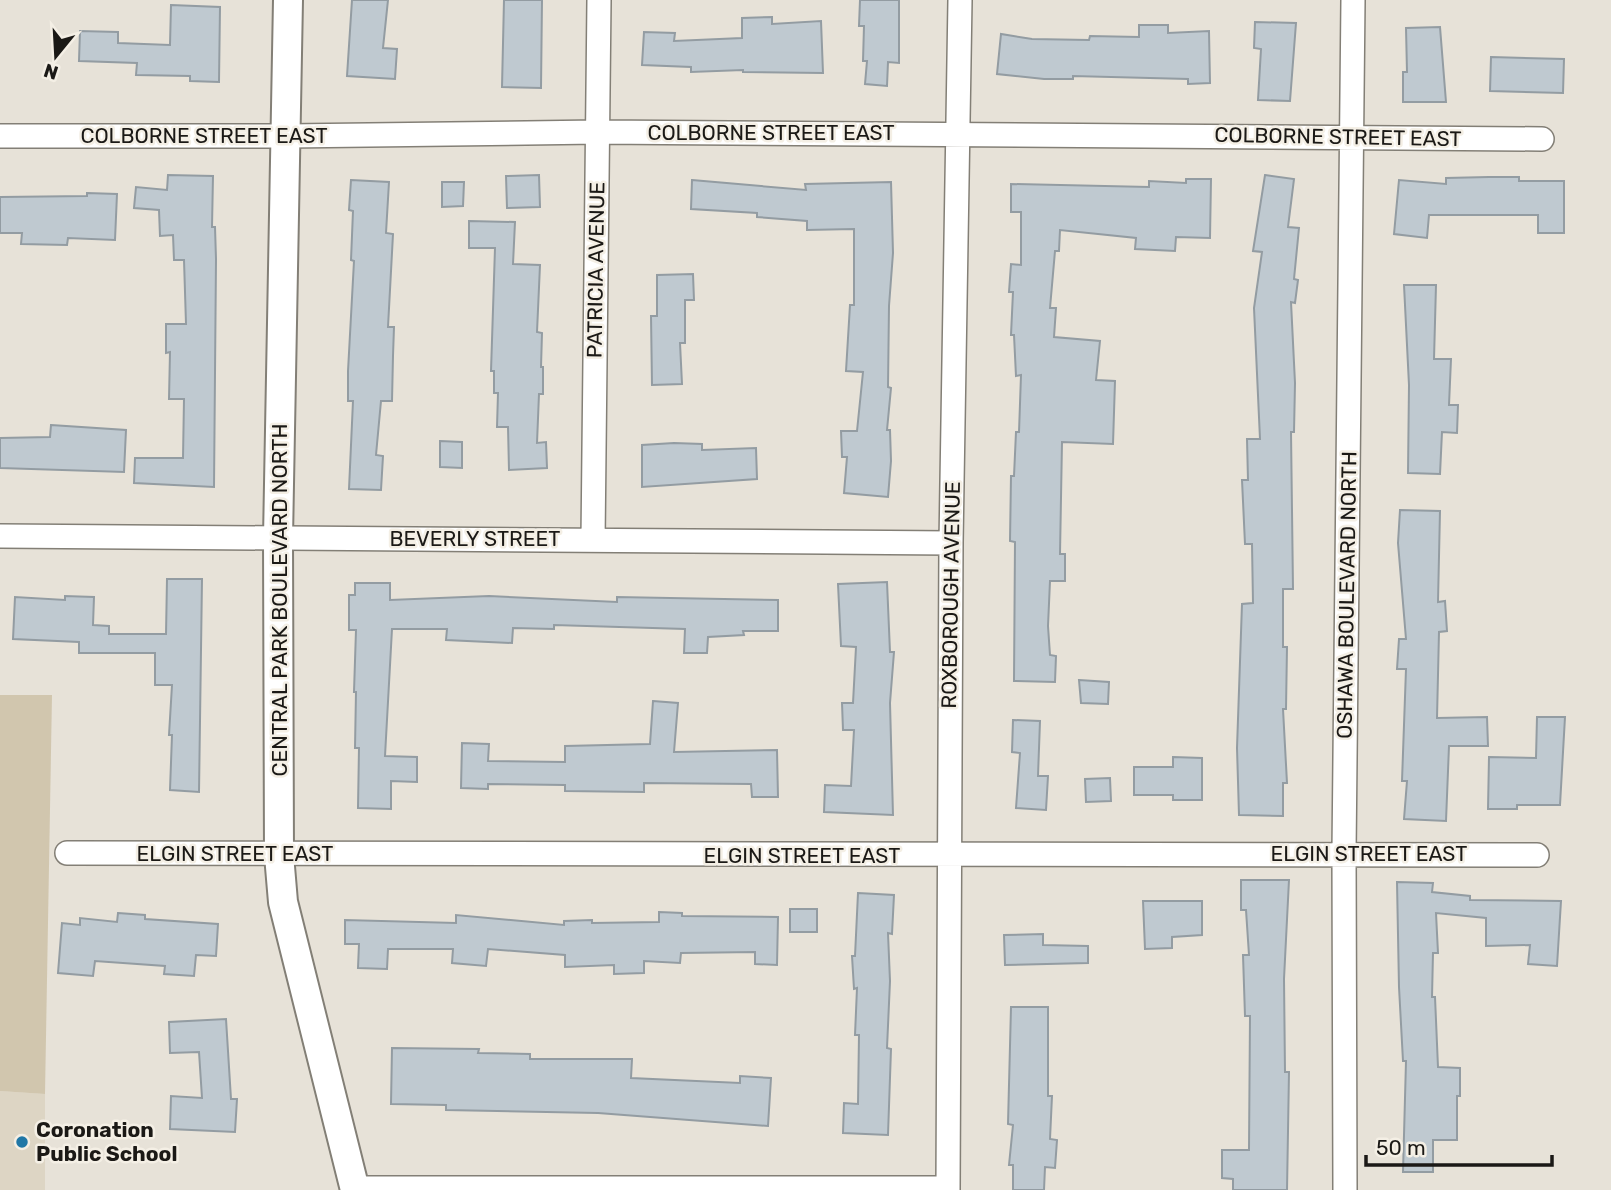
<svg xmlns="http://www.w3.org/2000/svg" width="1611" height="1190" font-family="Rubik,sans-serif">
<rect width="100%" height="100%" fill="#e7e2d8"/>
<!-- built -->
<path fill="#ddd5c4" d="M0 1091 45 1094V1190H0Z"/>
<!-- green -->
<path fill="#d1c6ae" d="M0 695H52L45 1094 0 1091Z"/>
<!-- building -->
<path fill="#bfc9d0" stroke="#939ca2" stroke-width="2" d="M352 0H388L383 48 397 49 395 79 347 76Z
M504 0H542L541 88 502 87Z
M860 0H899V63L888 62 887 86 865 84 867 61H863L864 26H859Z
M171 5 220 7 219 82 190 81V76L136 75 137 63 79 61 80 31 118 32V43L170 45Z
M772 17V24L821 21 823 73 743 72V70L691 72V67L642 65 644 32 675 33 674 41 742 38V18Z
M1255 22 1296 23 1290 101 1258 100 1261 49 1254 48Z
M1139 25H1168V33L1209 31 1210 83 1188 84V79L1073 76V79H1044L997 74 1001 34 1032 39 1089 40 1090 36 1139 37Z
M1440 27 1446 102H1403V72H1407L1406 28Z
M1491 57 1564 59 1563 93 1490 91Z
M168 175 213 176 212 227H215L216 259 214 487 134 483 135 458H183L184 399H169L170 352 166 353V324H186L184 260H174L173 235 160 236 159 210 134 208 136 187 167 190Z
M539 175 540 207 507 208 506 176Z
M1265 175 1294 179 1288 227 1299 228 1294 279 1298 280 1295 303 1291 302 1295 383 1294 432H1291L1293 589H1283V647H1287L1286 709H1283L1287 783H1283V816L1239 815 1237 748 1242 604 1253 603 1252 544H1245L1242 480H1248L1247 439H1260L1254 308 1262 252 1253 251Z
M1489 177H1519V181H1564V233H1538V215H1429L1427 238 1394 234 1399 180 1446 184V178Z
M1186 179H1211L1210 238 1176 237 1175 251 1135 249 1136 238 1060 230 1059 251H1055L1050 308H1056L1054 337 1100 341 1096 380 1115 381 1113 444 1062 442 1060 554H1065V581H1050L1048 626 1050 655 1056 656 1055 682 1014 681 1015 542 1010 541 1011 476H1014L1016 432H1019L1021 375 1016 376 1014 335H1011L1013 292H1009L1011 264 1021 265V212H1011V184L1149 187V181L1186 183Z
M351 180 389 182 386 233 393 234 388 327H394L393 356 392 401H381L376 455 383 456 381 490 349 489 353 401H348V371L354 261 351 260 353 211 349 210Z
M692 180 806 190 805 184 891 182 893 253 889 306 888 387 891 388 887 430H890L891 461 888 497 844 493 847 457H842L841 431H857L863 372 846 371 850 305H854V229L807 230V221L757 217V213L691 209Z
M442 182H464L463 206 442 207Z
M87 193 117 194 115 240 68 238 67 245 21 244 22 233H0V197L87 196Z
M469 221 515 222 513 264 540 265 537 332 542 333 541 367H543V394H539L537 443 546 442 547 468 509 470 508 427H497L498 393H494V371H491L495 248H469Z
M693 274 694 300H685V343H680L682 384 652 385 651 316H657V275Z
M1404 285H1436L1434 359H1451L1449 405H1458L1457 433 1442 432 1440 474 1408 473 1409 385Z
M51 425 126 430 124 472 0 468V438L50 437Z
M440 441 462 442V468L440 467Z
M674 443 702 444V450L756 448 757 479 642 487V445Z
M1400 510 1440 511 1438 602 1445 601 1447 631 1439 632 1437 718 1487 717 1488 746H1449L1446 821 1404 819 1407 781H1402L1406 669H1397L1399 639H1406L1398 543Z
M167 579H202L199 792 170 790 172 735H169L172 685H155V653H79V642L13 639 15 597 65 600V596L94 597 93 625 109 626V634H166Z
M887 582 890 652H894L890 703 893 815 824 812 825 785 851 786 854 730H843L842 703H853L856 647 841 646 838 584Z
M355 583H390V600L489 596 617 602V597L778 600V631H743L744 635 708 637 707 653H684L685 629 554 625V629L513 628 512 643 446 640 447 629H392L385 756 417 757V782L391 781V809L358 808 359 748H355L356 692H354L356 630H349V595H355Z
M1079 680 1109 682 1108 704 1081 703Z
M653 701 678 703 674 752 777 750 778 797H752L751 784 644 783V792L565 791V785L488 784V789L461 788 462 743 489 744 488 761 565 762V746L650 744Z
M1537 717H1565L1560 805H1517V809H1488L1489 757 1536 758Z
M1013 720 1040 721 1038 776H1048L1046 810 1016 808 1020 753 1012 752Z
M1173 757 1202 758V800H1173V795H1134V767H1173Z
M1110 778 1111 801 1086 802 1085 779Z
M1241 880H1289L1284 979 1285 1072H1289L1287 1190H1233V1179L1222 1178V1150H1249L1250 1016H1245L1243 955H1249L1246 910H1241Z
M1397 882 1433 883 1432 892 1470 896V900L1561 901 1557 966 1528 964 1530 945 1486 946V918L1436 913 1438 953H1433L1432 997H1435L1438 1067 1460 1068V1096H1457V1140H1433V1172H1403L1406 1061H1403L1399 987Z
M858 893 894 895 892 934 888 933 890 981 887 1048 891 1049 888 1135 843 1133 844 1103 858 1104 859 1035H855L857 988 854 989 852 956H855Z
M1143 901H1202V935L1172 937V948L1145 949Z
M790 909H817V932H790Z
M659 912 682 913V916L778 917 777 965 755 964V952L681 953 680 963 644 961V973L614 974V965L565 967V955L488 949 486 966 452 963 453 949H388L387 969 358 968 359 944H345V920L456 923V915L564 925V921L592 920V923L659 922Z
M118 913 145 915V919L218 924 216 956 196 955 194 976 164 974 165 966 95 961 93 976 58 973 62 923 80 925V918L117 922Z
M1043 934V945L1088 946V963L1005 965 1004 935Z
M1011 1007H1048V1096H1052L1050 1139 1057 1140 1055 1168 1045 1167 1044 1190H1013V1165H1009L1013 1125 1008 1124Z
M226 1019 231 1099H237L235 1132 170 1129 171 1096 202 1098 199 1052 170 1053 169 1022Z
M392 1048 479 1049 478 1053 530 1054V1059H632L631 1078 740 1083V1076L771 1078 768 1126 598 1113 446 1110V1105L391 1104Z"/>
<g fill="none" stroke-linecap="round" stroke-linejoin="round">
<!-- minor casing -->
<g stroke="#837f76" stroke-width="26">
<path id="minor" d="M0 136H288L598 132 1542 139
M0 536 951 543
M593 540 599 0
M67 853 1537 855
M355 1188H948
M948 1190 951 543 960 0
M1345 1190 1344 853 1353 0"/>
</g>
<!-- tertiary casing -->
<g stroke="#837f76" stroke-width="32">
<path id="tertiary" d="M288 0 278 538 279 855 283 902 355 1190"/>
</g>
<!-- minor -->
<use href="#minor" stroke="#fff" stroke-width="23"/>
<!-- tertiary -->
<use href="#tertiary" stroke="#fff" stroke-width="28"/>
</g>
<!-- markers -->
<circle fill="#2077a6" stroke="#f4efe5" stroke-width="2.5" cx="22" cy="1142" r="7"/>
<g text-anchor="middle" stroke-width="5" stroke-linejoin="round" paint-order="stroke">
<!-- street labels -->
<g font-size="21" fill="#1b1916" stroke="#f4efe5">
<text x="771" y="140">COLBORNE STREET EAST</text>
<text x="204" y="143">COLBORNE STREET EAST</text>
<text transform="translate(1338 137) rotate(1)" y="7">COLBORNE STREET EAST</text>
<text transform="translate(596 270) rotate(-89)" y="7">PATRICIA AVENUE</text>
<text x="475" y="546">BEVERLY STREET</text>
<text transform="translate(951 595) rotate(-89)" y="7">ROXBOROUGH AVENUE</text>
<text transform="translate(1347 595) rotate(-89)" y="7">OSHAWA BOULEVARD NORTH</text>
<text transform="translate(280 600) rotate(-90)" y="7">CENTRAL PARK BOULEVARD NORTH</text>
<text x="235" y="861">ELGIN STREET EAST</text>
<text x="1369" y="861">ELGIN STREET EAST</text>
<text x="802" y="863">ELGIN STREET EAST</text>
</g>
<!-- poi labels -->
<g font-size="21" font-weight="bold" fill="#1b1916" stroke="#f4efe5" text-anchor="start">
<text x="36" y="1137">Coronation<tspan x="36" dy="24">Public School</tspan></text>
</g>
</g>
<!-- north arrow -->
<g transform="translate(56 56) rotate(198)" stroke="#f4efe5" stroke-width="5" paint-order="stroke">
<path d="M0-5L12 26L0 18L-12 26Z" fill="#1b1916"/>
<text y="-10" font-size="19" font-weight="bold" text-anchor="middle" fill="#1b1916">N</text>
</g>
<!-- scale -->
<path d="M1366 1155v10h186v-10" fill="none" stroke="#1b1916" stroke-width="3.5"/>
<text x="1376" y="1155" font-size="21" fill="#1b1916" stroke="#f4efe5" stroke-width="5" paint-order="stroke">50 m</text>
</svg>
